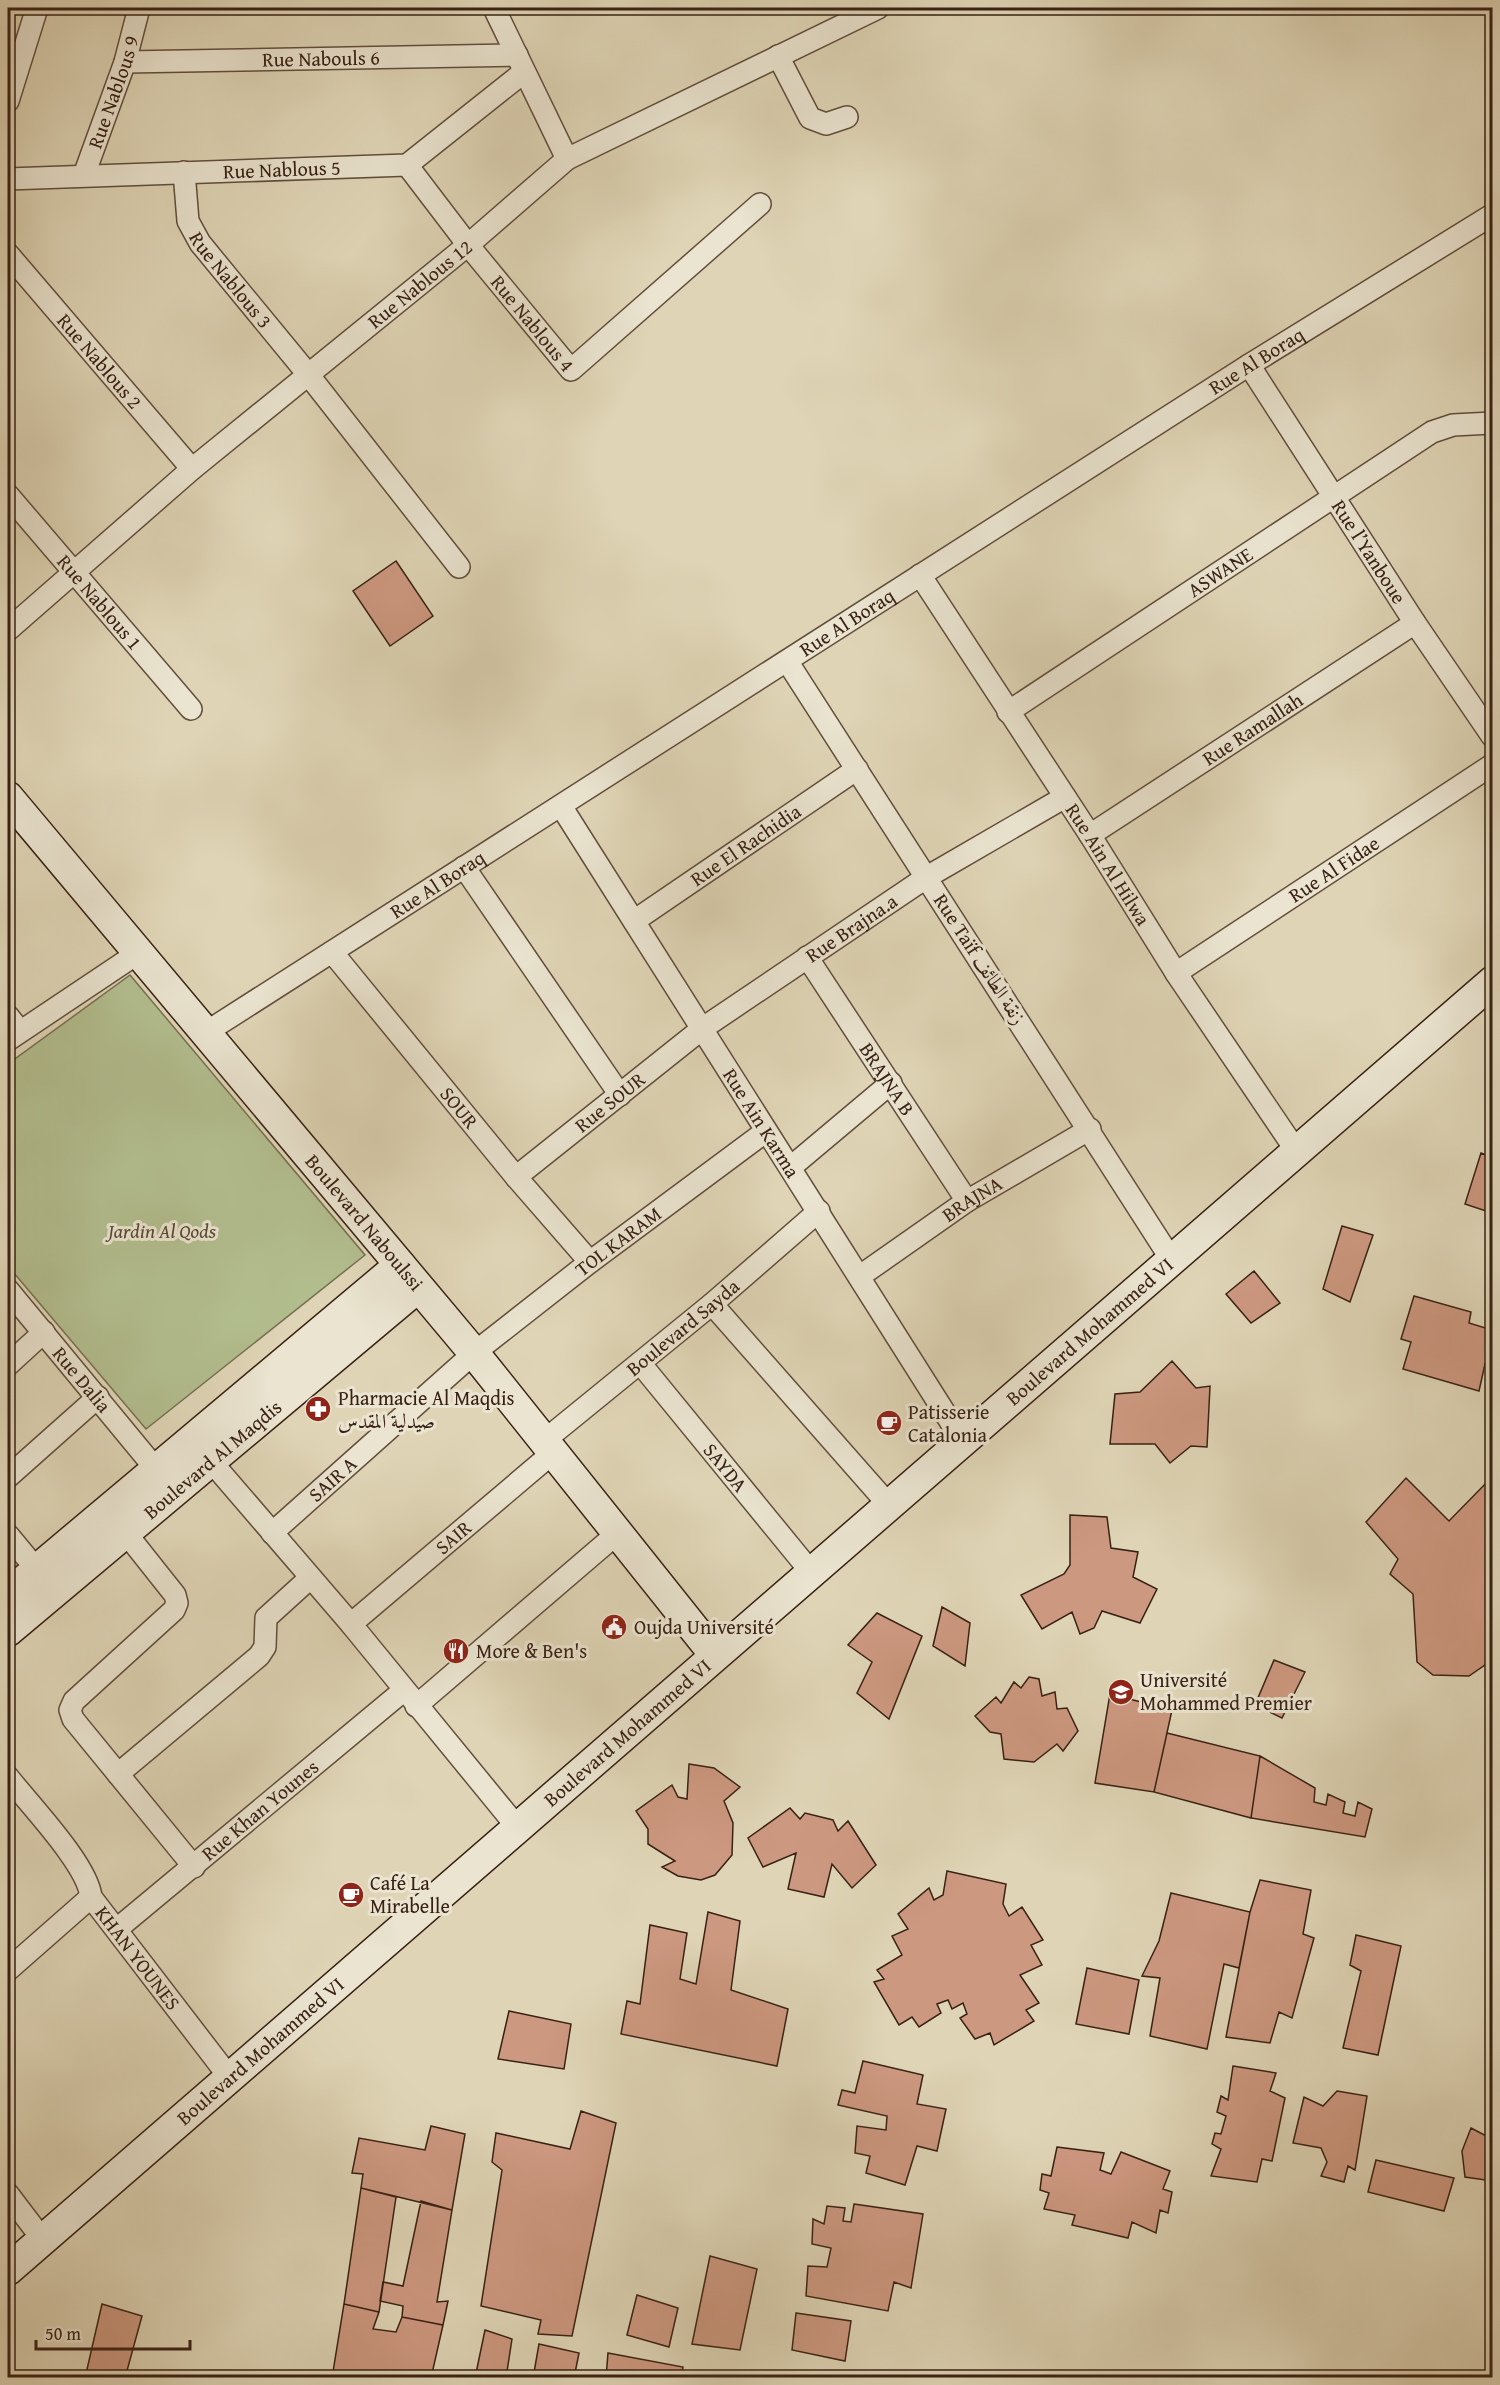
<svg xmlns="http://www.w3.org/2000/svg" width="1500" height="2385" font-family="'Gentium Book Plus',Amiri,serif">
<rect width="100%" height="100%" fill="#dfd5b6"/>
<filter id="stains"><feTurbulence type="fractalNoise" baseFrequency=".00333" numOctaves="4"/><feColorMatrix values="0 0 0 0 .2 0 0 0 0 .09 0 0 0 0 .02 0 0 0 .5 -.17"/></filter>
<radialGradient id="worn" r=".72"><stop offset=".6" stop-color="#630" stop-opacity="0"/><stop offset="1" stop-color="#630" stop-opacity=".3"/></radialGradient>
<!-- green -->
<path fill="#b2bd8e" stroke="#756f51" stroke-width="1.5" d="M130 975 365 1255 146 1429 8 1266V1064Z"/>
<!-- building -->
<path fill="#cd9880" stroke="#382114" stroke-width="1.5" d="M396 561 433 616 390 646 353 591Z
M1481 1153 1492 1157V1213L1465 1204Z
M1342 1226 1373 1235 1350 1302 1323 1289Z
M1254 1271 1280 1303 1251 1323 1226 1294Z
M1414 1296 1471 1312 1469 1323 1492 1330V1369L1485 1364 1479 1391 1403 1369 1411 1342 1401 1339Z
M1172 1361 1196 1388 1210 1386 1207 1447 1191 1446 1170 1463 1155 1444H1110L1115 1394 1140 1392Z
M1406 1478 1449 1521 1490 1479 1492 1481V1660L1469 1676 1433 1675 1417 1662 1413 1594 1390 1574 1398 1559 1366 1522Z
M1070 1515 1107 1517 1111 1548 1138 1552 1133 1577 1157 1589 1140 1623 1102 1611 1094 1628 1080 1634 1072 1612 1042 1629 1021 1595 1064 1574 1070 1565Z
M942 1607 970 1623 965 1666 933 1646Z
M877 1613 922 1636 889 1719 857 1693 872 1662 848 1645Z
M1274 1660 1305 1672 1282 1718 1255 1705Z
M1029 1677 1039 1679 1042 1696 1055 1692 1057 1709 1067 1708 1078 1731 1063 1751 1057 1744 1034 1762 1004 1759 1001 1734 990 1732 975 1716 996 1697 1001 1703 1014 1682 1021 1688Z
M1110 1694 1172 1710 1154 1792 1095 1783Z
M1167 1733 1260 1756 1251 1818 1154 1792Z
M1260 1756 1315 1788 1314 1802 1326 1805 1328 1794 1345 1802 1343 1813 1355 1816 1358 1802 1372 1809 1365 1837 1251 1818Z
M689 1764 714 1768 740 1787 724 1801 733 1823 732 1855 715 1875 701 1880 678 1876 662 1867 675 1861 648 1844V1829L636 1811 672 1785 678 1797 687 1799Z
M790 1808 800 1819 805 1813 833 1820 838 1831 848 1821 876 1865 852 1888 832 1864 824 1897 788 1889 796 1853 763 1867 748 1838Z
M947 1871 1006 1884 1003 1904 1009 1916 1022 1907 1043 1940 1031 1945 1042 1965 1020 1975 1039 2003 1026 2010 1034 2021 994 2045 990 2033 975 2039 960 2018 967 2014 963 2003 952 2009 948 2000 937 2004 941 2013 919 2027 912 2017 899 2025 874 1982 884 1979 877 1970 902 1955 892 1936 908 1929 898 1914 929 1888 934 1900 943 1895Z
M1260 1880 1311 1890 1303 1934 1314 1938 1292 2018 1279 2012 1270 2043 1226 2037 1250 1912Z
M1171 1893 1250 1912 1239 1968 1224 1964 1207 2049 1150 2036 1160 1978 1142 1976 1159 1941Z
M708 1912 740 1921 731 1990 788 2009 777 2066 621 2034 627 2001 640 2004 650 1925 687 1933 680 1979 696 1984Z
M1356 1935 1401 1946 1378 2055 1343 2048 1361 1971 1350 1965Z
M1087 1968 1139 1980 1129 2034 1076 2024Z
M509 2011 571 2024 564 2069 498 2059Z
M863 2061 923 2075 917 2104 946 2109 937 2151 917 2146 905 2185 866 2173 870 2156 855 2153 857 2126 886 2130 887 2116 838 2105 842 2090 855 2093Z
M1233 2066 1276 2073 1270 2091 1285 2098 1272 2161 1262 2159 1257 2182 1211 2176 1221 2149 1212 2144 1215 2133 1221 2134 1226 2116 1217 2112 1221 2096 1228 2100Z
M1337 2091 1367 2096 1355 2170 1348 2166 1344 2182 1321 2176 1327 2162 1321 2148 1293 2143 1304 2097 1323 2106Z
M581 2111 616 2123 572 2336 538 2334 541 2320 481 2306 502 2170 492 2162 496 2133 570 2149Z
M431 2126 465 2134 452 2210 361 2188 363 2174 352 2173 359 2138 425 2150Z
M1471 2128 1492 2139V2181L1465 2177 1462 2151Z
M1057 2147 1104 2153 1100 2170 1111 2174 1121 2152 1170 2171 1163 2189 1172 2192 1168 2213 1160 2210 1156 2233 1132 2222 1128 2238 1072 2225 1075 2215 1044 2209 1049 2193 1040 2190 1042 2174 1051 2176Z
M1376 2160 1454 2178 1444 2211 1368 2192Z
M361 2188 396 2197 379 2312 344 2304Z
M421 2201 452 2210 437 2302 448 2301 443 2325 402 2317 403 2306 380 2301 383 2282 403 2286Z
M854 2204 923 2214 911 2288 894 2282 888 2311 806 2296 808 2266 827 2267 831 2248 812 2244 813 2219 824 2224 827 2206 845 2208 843 2221 851 2222Z
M710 2256 757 2269 740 2350 692 2344Z
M637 2295 678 2308 669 2347 627 2335Z
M102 2304 142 2316 125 2378H85Z
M344 2304 379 2312 373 2329 396 2332 402 2317 443 2325 431 2378H384L368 2374 367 2378H332Z
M796 2313 851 2321 845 2361 792 2350Z
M485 2330 512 2339 506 2378H475Z
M539 2344 579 2353 574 2378H533Z
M608 2353 683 2367 681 2378H606Z"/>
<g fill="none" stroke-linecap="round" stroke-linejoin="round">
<!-- street casing -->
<g stroke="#624e3c" stroke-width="24">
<g id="street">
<path d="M494 8 567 159"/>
<path d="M778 56 810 118 826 124 847 117"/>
<path id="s1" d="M125 62 517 55"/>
<path d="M8 101 37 8"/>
<path id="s2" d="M407 165 468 245 571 370 760 204"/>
<path id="s3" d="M184 172 188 221 200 243 307 373 459 567"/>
<path id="s4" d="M84 175 125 62 139 8"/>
<path id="s5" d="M8 179 407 165 524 72"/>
<path id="s6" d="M8 254 192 469"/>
<path id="s7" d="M1249 365 1415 623 1492 736"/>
<path id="s8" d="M8 495 191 709"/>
<path id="s9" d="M920 575 1090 835 1176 973 1297 1152"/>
<path id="s10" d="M8 630 192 469 468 245 567 159 878 8"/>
<path d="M787 661 1171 1259"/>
<path id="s11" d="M1008 712 1432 432 1453 425 1492 423"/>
<path id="s12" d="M561 806 962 1440"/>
<path id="s13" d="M1090 835 1415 623"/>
<path d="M464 867 620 1095"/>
<path id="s14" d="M634 921 857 769"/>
<path id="s15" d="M332 952 516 1177 590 1262"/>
<path id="s16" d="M807 957 967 1201"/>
<path id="s17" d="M1176 973 1492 765"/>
<path d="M8 1016 20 1031"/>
<path id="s18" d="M205 1033 1249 365 1492 215"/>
<path d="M8 1040 138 953"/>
<path d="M791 1167 891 1083"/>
<path id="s19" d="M516 1177 703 1028 927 877 1065 797"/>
<path id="s20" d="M860 1276 967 1201 1090 1129"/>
<path id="s21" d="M8 1290 155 1468"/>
<path d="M712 1304 888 1504"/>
<path id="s22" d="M640 1363 811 1572"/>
<path d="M8 1365 44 1332"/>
<path id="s23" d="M545 1440 712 1304 819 1211"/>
<path d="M203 1452 351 1624 518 1828"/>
<path d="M8 1477 98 1397"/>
<path d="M125 1532 175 1595 177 1603 174 1610 74 1701 70 1710 73 1719 194 1867"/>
<path id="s24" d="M272 1533 474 1353 590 1262 765 1132"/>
<path d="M8 1535 37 1570"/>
<path id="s25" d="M351 1624 555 1451"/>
<path d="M416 1706 619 1532"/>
<path d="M118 1774 259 1656 265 1647 266 1618 310 1578"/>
<path id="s26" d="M8 1777C29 1804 88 1865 91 1897L230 2078"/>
<path id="s27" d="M117 1929 403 1691"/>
<path d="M8 1970 91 1897"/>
<path d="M8 2194 43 2240"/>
</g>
</g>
<!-- secondary casing -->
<g stroke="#382114" stroke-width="33">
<g id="secondary">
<path id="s28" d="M8 797 474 1353 715 1655"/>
<path d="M8 1594 400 1265"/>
<path id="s29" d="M8 1631 418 1287"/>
<path id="s30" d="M8 2270 1492 982"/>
</g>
</g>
<!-- street -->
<use href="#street" stroke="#eae4d0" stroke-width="21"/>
<!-- secondary -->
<use href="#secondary" stroke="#eae4d0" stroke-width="30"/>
</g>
<!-- icons -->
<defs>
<g id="pharmacy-disc" transform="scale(1.35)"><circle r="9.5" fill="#8f2418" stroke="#eae4d0"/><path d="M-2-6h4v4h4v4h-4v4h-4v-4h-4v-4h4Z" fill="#fff"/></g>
<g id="cafe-disc" transform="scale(1.35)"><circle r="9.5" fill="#8f2418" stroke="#eae4d0"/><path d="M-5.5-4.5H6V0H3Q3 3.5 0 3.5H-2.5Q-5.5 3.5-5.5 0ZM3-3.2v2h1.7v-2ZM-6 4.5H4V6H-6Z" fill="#fff"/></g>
<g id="civic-disc" transform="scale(1.35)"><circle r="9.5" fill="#8f2418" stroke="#eae4d0"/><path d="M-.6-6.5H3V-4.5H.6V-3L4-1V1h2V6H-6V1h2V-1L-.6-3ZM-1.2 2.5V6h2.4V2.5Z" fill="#fff"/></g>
<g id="restaurant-disc" transform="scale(1.35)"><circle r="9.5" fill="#8f2418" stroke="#eae4d0"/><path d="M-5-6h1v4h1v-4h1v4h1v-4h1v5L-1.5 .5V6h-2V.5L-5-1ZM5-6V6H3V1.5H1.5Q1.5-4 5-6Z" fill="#fff"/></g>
<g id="university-disc" transform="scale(1.35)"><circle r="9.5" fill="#8f2418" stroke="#eae4d0"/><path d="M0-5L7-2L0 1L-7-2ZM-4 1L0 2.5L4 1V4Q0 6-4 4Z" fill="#fff"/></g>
</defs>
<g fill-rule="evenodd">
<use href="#pharmacy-disc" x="318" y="1409"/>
<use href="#cafe-disc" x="889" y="1423"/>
<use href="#civic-disc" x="614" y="1627"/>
<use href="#restaurant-disc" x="456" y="1651"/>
<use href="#university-disc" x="1121" y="1692"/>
<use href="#cafe-disc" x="351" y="1895"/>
</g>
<g text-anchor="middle" stroke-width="6" stroke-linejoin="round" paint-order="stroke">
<!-- street labels -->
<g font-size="20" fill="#382114" stroke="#eae4d0">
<text dy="7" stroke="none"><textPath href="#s1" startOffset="196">Rue Nabouls 6</textPath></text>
<text dy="7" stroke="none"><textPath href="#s4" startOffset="88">Rue Nablous 9</textPath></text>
<text dy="7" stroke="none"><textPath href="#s5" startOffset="274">Rue Nablous 5</textPath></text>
<text dy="7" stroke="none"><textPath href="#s3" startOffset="122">Rue Nablous 3</textPath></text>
<text dy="7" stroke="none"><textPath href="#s10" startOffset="538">Rue Nablous 12</textPath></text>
<text dy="7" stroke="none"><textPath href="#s2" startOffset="202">Rue Nablous 4</textPath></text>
<text dy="7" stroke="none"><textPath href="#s18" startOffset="1248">Rue Al Boraq</textPath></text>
<text dy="7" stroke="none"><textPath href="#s6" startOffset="141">Rue Nablous 2</textPath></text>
<text dy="7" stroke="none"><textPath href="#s7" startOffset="222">Rue l’Yanboue</textPath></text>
<text dy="7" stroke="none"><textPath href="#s11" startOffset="254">ASWANE</textPath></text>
<text dy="7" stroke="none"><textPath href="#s8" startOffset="141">Rue Nablous 1</textPath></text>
<text dy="7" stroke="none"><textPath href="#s18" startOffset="762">Rue Al Boraq</textPath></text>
<text dy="7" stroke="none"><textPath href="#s13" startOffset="194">Rue Ramallah</textPath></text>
<text dy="7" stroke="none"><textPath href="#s14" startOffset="135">Rue El Rachidia</textPath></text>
<text dy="7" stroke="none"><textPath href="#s9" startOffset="345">Rue Ain Al Hilwa</textPath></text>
<text dy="7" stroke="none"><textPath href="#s17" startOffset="189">Rue Al Fidae</textPath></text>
<text dy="7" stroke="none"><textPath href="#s18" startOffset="276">Rue Al Boraq</textPath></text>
<text dy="7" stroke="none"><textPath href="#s19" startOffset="418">Rue Brajna.a</textPath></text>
<text transform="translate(980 959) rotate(57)" y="7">Rue Taïf زنقة الطائف</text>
<text dy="7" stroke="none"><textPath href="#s16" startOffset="146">BRAJNA B</textPath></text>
<text dy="7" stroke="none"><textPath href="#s19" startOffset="120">Rue SOUR</textPath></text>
<text dy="7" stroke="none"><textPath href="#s15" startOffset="201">SOUR</textPath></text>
<text dy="7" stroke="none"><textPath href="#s12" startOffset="375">Rue Ain Karma</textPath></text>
<text dy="7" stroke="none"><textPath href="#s20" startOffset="136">BRAJNA</textPath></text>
<text dy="7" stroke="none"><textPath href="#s28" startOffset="555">Boulevard Naboulssi</textPath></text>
<text dy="7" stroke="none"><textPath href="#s24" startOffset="453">TOL KARAM</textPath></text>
<text dy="7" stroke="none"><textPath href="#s23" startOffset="178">Boulevard Sayda</textPath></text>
<text dy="7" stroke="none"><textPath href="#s30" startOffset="1432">Boulevard Mohammed VI</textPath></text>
<text dy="7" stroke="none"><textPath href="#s21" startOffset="116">Rue Dalia</textPath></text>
<text dy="7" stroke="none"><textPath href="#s29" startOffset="267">Boulevard Al Maqdis</textPath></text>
<text dy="7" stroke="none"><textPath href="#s22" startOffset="135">SAYDA</textPath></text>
<text dy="7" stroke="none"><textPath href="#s24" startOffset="81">SAIR A</textPath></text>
<text dy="7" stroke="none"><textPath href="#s25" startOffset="134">SAIR</textPath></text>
<text dy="7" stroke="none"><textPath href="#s30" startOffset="820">Boulevard Mohammed VI</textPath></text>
<text dy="7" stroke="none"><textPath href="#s27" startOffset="186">Rue Khan Younes</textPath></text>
<text dy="7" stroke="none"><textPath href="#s26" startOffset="224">KHAN YOUNES</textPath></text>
<text dy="7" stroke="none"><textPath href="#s30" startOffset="334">Boulevard Mohammed VI</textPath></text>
</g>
<!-- park labels -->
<g font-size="20" font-style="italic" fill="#564832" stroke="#eae4d0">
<text x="162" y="1238">Jardin Al Qods</text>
</g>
<!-- poi labels -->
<g font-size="20" fill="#382114" stroke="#eae4d0" text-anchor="start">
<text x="338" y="1405">Pharmacie Al Maqdis<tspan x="338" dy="23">صيدلية المقدس</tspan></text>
<text x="908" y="1419">Patisserie<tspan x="908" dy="23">Catalonia</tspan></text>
<text x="634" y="1634">Oujda Université</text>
<text x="476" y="1658">More &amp; Ben's</text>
<text x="1140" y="1687">Université<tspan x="1140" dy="23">Mohammed Premier</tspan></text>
<text x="370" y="1890">Café La<tspan x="370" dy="23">Mirabelle</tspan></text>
</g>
</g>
<!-- margin -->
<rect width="1500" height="2385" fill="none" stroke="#dfd5b6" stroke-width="30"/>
<rect x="9" y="9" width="1482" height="2367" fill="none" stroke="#382114" stroke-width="3"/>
<rect x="15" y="15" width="1470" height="2355" fill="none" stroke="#382114" stroke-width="1.5"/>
<!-- scale -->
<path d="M36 2340v9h154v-9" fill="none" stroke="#382114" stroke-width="3"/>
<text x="45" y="2340" font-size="18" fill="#382114" stroke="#eae4d0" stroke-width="4.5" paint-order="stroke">50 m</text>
<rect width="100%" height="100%" filter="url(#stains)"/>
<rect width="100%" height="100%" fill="url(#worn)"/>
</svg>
